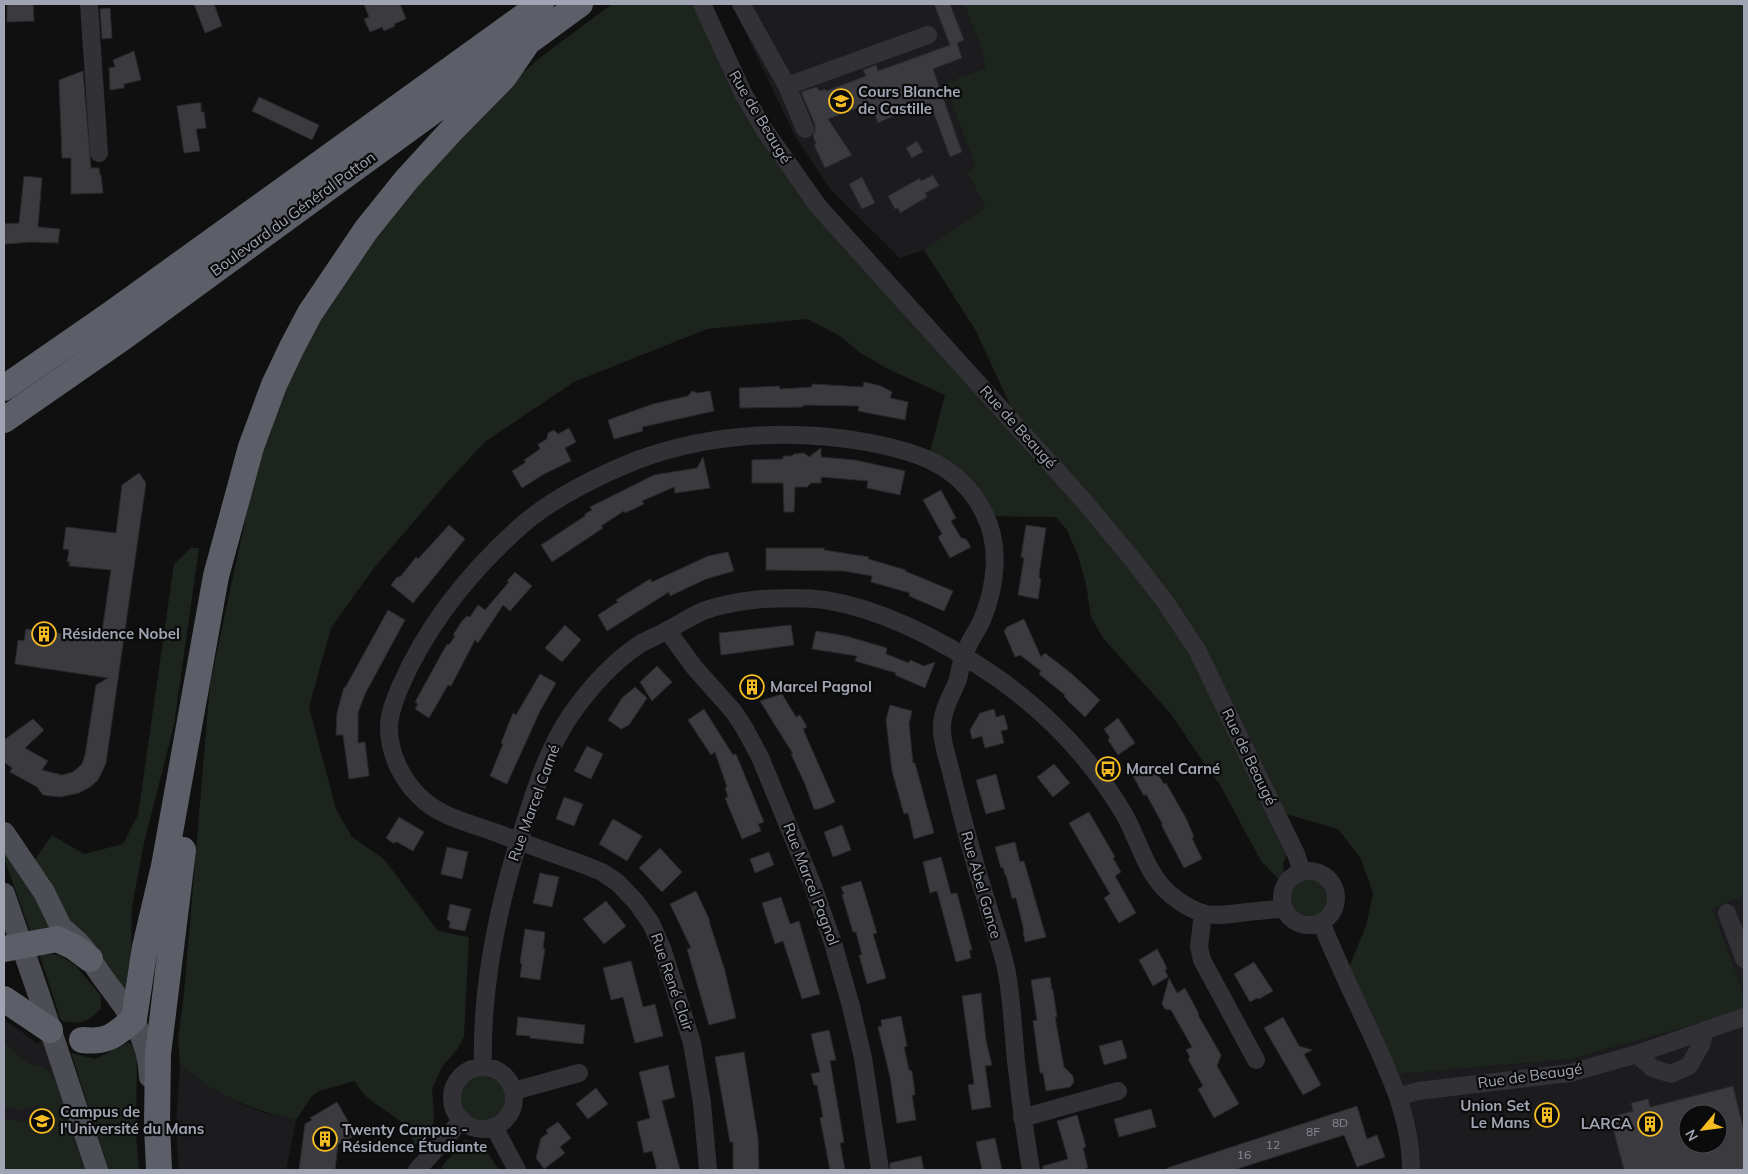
<svg xmlns="http://www.w3.org/2000/svg" width="1748" height="1174" font-family="Mulish,sans-serif">
<rect width="100%" height="100%" fill="#101011"/>
<!-- built -->
<path fill="#1c1c1e" fill-rule="evenodd" d="M745 4H964L983 53 985 68 944 83 975 165 967 173 985 207 924 250 900 258 831 190 794 134 735 10Z
M1744 896V994L1711 909Z
M1744 1011V1170H1411L1390 1075 1571 1059ZM1688 1114H1718V1144H1688Z
M4 1019 38 1044 50 1030 97 1170H4Z
M180 1064 204 1083 238 1103 262 1112 296 1120 286 1170H179L176 1128Z"/>
<!-- green -->
<path fill="#1c241d" d="M612 4H702L765 131 1021 429 976 331 924 250 985 207 967 173 975 165 944 83 985 68 983 53 964 4H1744V896L1712 909 1744 994V1011L1571 1059 1390 1075 1345 977 1366 926 1373 893 1360 857 1338 829 1275 811 1292 847 1283 863 1285 886 1261 861 1219 783 1207 768 1171 714 1103 638 1091 617 1086 584 1078 556 1067 530 1056 517 986 516 928 459 945 395 886 368 859 352 840 336 807 319 707 329 574 382 486 441 451 478 374 568 331 628 309 707 336 809 352 837 384 859 438 931 469 937 464 1036 458 1048 442 1067 432 1089 434 1114 433 1128 415 1145C412 1138 409 1131 404 1125 388 1108 365 1103 355 1081L319 1091 312 1096 296 1120C249 1109 217 1097 180 1064L178 1038 184 994 210 684 251 493 266 440 284 388 304 348 353 266 414 190 493 99 542 56Z
M191 548H199L174 725 144 843 132 907 130 1000 68 925 57 901 50 880 34 861 52 835 84 854 123 844 138 815 174 564Z
M4 848 30 888 50 927 30 931 4 858Z
M1287 898a21 21 0 1 1 42 0a21 21 0 1 1-42 0Z
M39 953 59 955 75 965 101 996V1009C85 1024 81 1024 61 1021Z
M4 1041C10 1048 17 1056 25 1061 42 1070 45 1061 56 1083L84 1170H4V1119L25 1122 52 1114 39 1106 19 1110 4 1107Z
M127 1043 134 1044 137 1056 136 1133 139 1170H109L71 1053 95 1059Z
M460 1097a23 23 0 1 1 46 0a23 23 0 1 1-46 0Z
M464 1140 482 1144 499 1170H445L441 1168Z"/>
<!-- building -->
<path fill="#3a3a3f" stroke="#2a2a2d" fill-rule="evenodd" d="M7 4H33L34 21 7 22Z
M194 4H214L222 26 205 33Z
M364 4H400L406 19 394 24 395 26 384 31 382 27 370 32 364 19 369 17Z
M934 4H950L964 40 957 43 962 58 933 69 962 152 950 157 930 103 889 118 878 123 870 103 828 119 852 155 825 168 814 145 816 144 813 135 815 131V125L801 92 816 87 820 91 825 89 826 91 866 76 863 70 876 65 878 71 950 45Z
M110 8 112 38 102 39 100 9Z
M134 51 141 80 124 84V88L110 90 109 68 115 67 113 60Z
M83 71 91 168H99L100 175H101L103 193 71 194V158H62L59 80Z
M259 97 319 125 312 140 252 111Z
M196 103H201V112H204L206 128 196 129 200 151 184 153 177 106Z
M917 141 923 152 912 158 906 148Z
M933 175 939 186 925 193 927 197 900 213 898 208 895 209 888 196 920 178 921 181Z
M24 176 42 178 38 227 60 229 58 243 33 242 4 244V224L19 223Z
M862 177 875 203 862 209 849 184Z
M864 382 881 386 892 392 890 398 908 402 905 420 858 411 859 406 803 405V407L740 408 739 388 779 386 780 389 812 387V384L863 387Z
M692 391 697 393 710 391 714 411 642 427 643 431 614 439 608 420 653 404 688 396Z
M569 428 576 442 565 448 571 461 544 474 522 488 512 471 526 462 524 460 540 449 538 444 547 439 548 433 554 430 558 434Z
M821 448V457L855 460 905 471 900 495 867 488 868 481 821 477V483H811L807 487H795L794 512H784L783 483H752V460L783 459V456H792L794 454 804 453 809 457Z
M703 457 710 488 675 493 674 487 642 501 644 504 625 513 624 511 601 526 603 528 552 562 541 545 585 516V514L592 510 590 507 654 475 697 468Z
M139 473 146 483 106 763 98 780 90 787 79 793 60 797 43 795 37 787 10 772 12 768 4 762V740L33 719 44 730 25 748 48 761 42 770 62 775 73 772 82 764 85 755 96 685 108 678 15 664 18 640 24 641 26 629 101 639 111 570 69 566 70 562H67L69 550 63 549 66 527 116 533 122 485Z
M941 490 956 518 951 521 961 538 966 539 971 547 950 558 938 537 942 534 923 500Z
M449 525 465 539 413 603 391 585 397 577H400L416 557 418 559Z
M1026 525 1046 528 1040 568 1039 577 1041 580 1038 599 1018 595 1024 558 1021 557Z
M766 548H824V550L869 557 868 559 906 570 905 571 953 591 944 611 909 596 910 593 871 582 872 576 844 571 766 570Z
M728 552 734 571 706 579 670 596 669 592 607 631 598 615 618 602 616 600 650 579 652 582 708 556Z
M515 572 532 586 510 611 503 605 478 643 475 640 451 686 448 685 429 718 415 709 418 704 415 702 447 644 449 645 455 636 453 635 462 621 467 616 470 617 478 605 485 610 509 582 507 581Z
M388 610 405 620 365 694 358 713V743L365 742 369 776 349 779 343 735H336L337 713 344 687 345 688Z
M1024 619 1041 657 1045 653 1072 674 1100 700 1085 717 1069 702 1064 696 1065 695 1039 674 1041 671 1020 655 1015 657 1004 631 1007 627Z
M565 625 581 640 562 662 545 648Z
M791 625 794 645 721 655 719 633Z
M816 631 846 636 887 648 886 654 909 663 910 660 924 666 935 662 925 688 895 675 896 673 855 661 857 656 812 649Z
M657 666 672 682 652 701 640 682Z
M540 674 556 683 540 711 507 784 490 776 503 744 501 743 513 713 516 715Z
M635 687 647 698 629 725 621 729 608 720 622 698Z
M782 694 796 717 800 715 807 727 803 729 835 802 819 809H814L805 784 791 754H793L760 701Z
M890 705 912 711 909 724 913 763H915L934 833 914 839 908 813 904 814 892 771 886 720Z
M704 709 733 755 736 754 764 822 758 824 761 831 742 839 725 798 728 797 725 788 727 787 715 752 711 755 688 720Z
M994 709 996 717 1004 715 1008 729 1001 731 1004 743 985 748 982 736 972 739 970 730 980 713Z
M1118 718 1135 743 1118 755 1108 740 1110 738 1104 729Z
M587 746 603 754 591 779 574 771Z
M1054 764 1070 783 1053 797 1037 777Z
M1152 765 1164 784 1166 783 1187 820 1194 837 1192 838 1202 859 1184 868 1162 826V823L1146 794 1144 796 1133 776Z
M996 774 1005 809 986 814 976 780Z
M564 797 583 804 574 826 556 819Z
M1089 812 1115 857 1113 858 1121 872 1115 876 1136 913 1119 923 1104 898 1110 894 1069 823Z
M399 817 424 832 413 851 397 842 393 843 386 838Z
M613 819 642 836 627 861 599 844Z
M842 825 851 850 833 857 824 832Z
M1015 842 1020 862 1024 861 1046 937 1025 942 1023 931H1024L1016 898H1012L1006 875H1005L1003 867 1001 868 995 847Z
M447 847 468 852 462 879 441 874Z
M660 848 682 872 662 892 639 868Z
M769 852 774 865 755 873 750 859Z
M941 857 951 894 957 893 972 950H969L971 958 956 962 937 891 930 893 923 862Z
M540 873 559 877 552 907 533 903Z
M861 881 877 933 873 934 886 978 867 984 859 955H862L856 932H853L842 895 844 894 841 887Z
M696 891 710 921H709L725 971 736 1018 709 1025 687 949 691 948 670 904Z
M781 897 790 924 799 921 820 994 802 999 783 941 775 944 762 903Z
M606 901 626 926 604 944 583 919Z
M450 904 471 909 465 931 449 928 450 921 447 920Z
M525 929 545 932 543 948 545 949 540 980 520 977 522 964 520 963Z
M1157 949 1164 962 1167 969 1165 970 1168 977 1153 986 1139 960Z
M631 961 643 1007 655 1004 663 1036 635 1043 623 997 611 1000 603 968Z
M1254 962 1273 991 1259 999 1257 998 1250 1002 1234 974Z
M1050 977 1052 990H1053L1057 1017H1055L1064 1067 1073 1076 1074 1082 1070 1087 1046 1091 1043 1073H1040L1033 1021 1037 1020 1031 980Z
M1169 978 1177 993 1185 988 1199 1014 1198 1015 1221 1055 1217 1066 1239 1104 1214 1118 1198 1089 1203 1086 1188 1059 1190 1057 1186 1050 1192 1047 1171 1010 1165 1009 1162 1004Z
M981 993 986 1041 992 1065 985 1066 991 1107 972 1110 968 1085 974 1084 962 996Z
M901 1016 907 1046 904 1047 909 1070 912 1071 914 1086 915 1095H912L916 1120 897 1123 890 1077 878 1027 882 1026 881 1020Z
M518 1017 585 1025 583 1044 530 1038V1036L516 1035Z
M1283 1017 1299 1046 1312 1050 1304 1054 1321 1085 1303 1095 1264 1028Z
M829 1030 836 1060 830 1061 844 1142 840 1143 845 1170H830L820 1118 823 1117 817 1085H814L811 1074 820 1072 811 1034Z
M1122 1040 1127 1058 1104 1065 1099 1046Z
M744 1052 758 1138 759 1170H733V1142H730L715 1057Z
M668 1065 675 1097 662 1101 680 1170H657L652 1151 644 1153 637 1122 650 1118 639 1072Z
M1733 1086 1744 1131V1170H1624L1610 1117 1633 1111 1631 1103 1648 1099 1650 1107ZM1688 1114H1718V1144H1688Z
M596 1088 608 1104 588 1119 576 1104Z
M337 1102 356 1135 338 1144 335 1170H299L305 1124 312 1120 310 1118Z
M1357 1106 1367 1139 1377 1135 1385 1157 1357 1167 1344 1135 1234 1170H1168L1167 1168 1201 1157Z
M1151 1109 1156 1127 1119 1137 1114 1119Z
M1077 1115 1086 1147 1083 1148 1088 1168H1085L1086 1170H1043V1166L1068 1159 1057 1121Z
M558 1122 571 1138 560 1147 565 1153 544 1169 536 1158 541 1138 548 1133 546 1130Z
M995 1138 1002 1170H982L976 1142Z
M921 1156 924 1170H890V1163Z"/>
<g fill="none" stroke-linecap="round" stroke-linejoin="round">
<!-- minor -->
<path stroke="#313136" stroke-width="18" d="M89 4 99 153
M702 4 743 93 765 131 818 206 1084 501 1133 560 1166 603 1197 650 1296 854 1302 872
M741 4 787 86 805 129
M787 86 928 35
M667 630 694 667 734 712 745 729 760 757 813 886 833 943 851 1006 863 1058 880 1170
M1282 898a27 27 0 1 1 54 0a27 27 0 1 1-54 0Z
M1203 913 1199 947 1202 960 1256 1060
M1727 913 1744 959
M1321 922C1336 959 1353 995 1370 1031 1391 1078 1411 1118 1411 1170
M1637 1054 1652 1068 1671 1074 1689 1066 1701 1045 1705 1030
M483 1066C481 993 495 920 516 850 531 805 543 756 570 716 588 690 613 662 640 644 649 639 659 635 668 630 679 624 690 617 701 612 720 604 742 601 763 599 784 598 804 597 825 600 887 610 945 642 996 677 1047 713 1092 760 1124 814 1139 840 1146 875 1171 895 1200 918 1211 917 1247 912 1259 911 1272 910 1284 908
M452 1098a31 31 0 1 1 62 0a31 31 0 1 1-62 0Z
M514 1091 579 1073
M1398 1097 1418 1091 1570 1073 1637 1054 1744 1017
M1022 1118 1118 1091
M494 1127 517 1170
M417 1170 462 1120
M708 1170 702 1103 692 1043 662 948 651 923 636 902 618 883 602 872 582 864C553 854 524 843 494 832 469 823 438 816 419 796 401 778 389 753 389 727 389 713 395 700 400 687 427 625 471 570 522 525 553 498 601 474 640 459 712 433 791 429 866 442 915 451 960 464 984 513 1001 546 996 586 982 620 976 633 967 644 963 658 960 666 960 674 957 682 950 698 941 713 942 730 942 745 950 765 953 780 963 821 974 862 987 903 993 924 1001 946 1006 968 1012 998 1013 1030 1016 1061 1020 1098 1025 1134 1031 1170"/>
<!-- major -->
<path stroke="#4d4e55" stroke-width="22" d="M4 833 44 892 61 927 78 942 85 950C110 996 148 1020 150 1077
M4 894 40 998 97 1170"/>
<!-- highway -->
<path stroke="#5d5f68" stroke-width="26" d="M4 388 111 314 541 4
M4 420 125 336 580 4
M4 949 57 939 74 947 90 959
M4 999 50 1030
M82 1040C108 1043 115 1035 134 1019L145 947 164 866 216 576 251 447 274 385 292 347 310 313 366 230 407 179 451 131 504 77 526 45
M159 1170 157 1124 158 1054 183 850"/>
</g>
<!-- icons -->
<defs>
<g id="school-ring" transform="scale(1.25)"><circle r="9.5" fill="#0b0b0c" stroke="#f6bd23" stroke-width="1.5"/><path d="M0-5L7-2L0 1L-7-2ZM-4 1L0 2.5L4 1V4Q0 6-4 4Z" fill="#f6bd23"/></g>
<g id="building-ring" transform="scale(1.25)"><circle r="9.5" fill="#0b0b0c" stroke="#f6bd23" stroke-width="1.5"/><path d="M-4-6H4V6H1V3H-1V6H-4ZM-2.5-4.3h1.7v1.8h-1.7ZM.8-4.3h1.7v1.8H.8ZM-2.5-1h1.7V.8h-1.7ZM.8-1h1.7V.8H.8Z" fill="#f6bd23"/></g>
<g id="bus-ring" transform="scale(1.25)"><circle r="9.5" fill="#0b0b0c" stroke="#f6bd23" stroke-width="1.5"/><path d="M-5-6H5V4H4V6H2V4H-2V6H-4V4H-5ZM-3.5-4V0h7V-4ZM-3.5 1.2v1.5H-2V1.2ZM2 1.2v1.5H3.5V1.2Z" fill="#f6bd23"/></g>
<g id="university-ring" transform="scale(1.25)"><circle r="9.5" fill="#0b0b0c" stroke="#f6bd23" stroke-width="1.5"/><path d="M0-5L7-2L0 1L-7-2ZM-4 1L0 2.5L4 1V4Q0 6-4 4Z" fill="#f6bd23"/></g>
</defs>
<g fill-rule="evenodd">
<use href="#school-ring" x="841" y="101"/>
<use href="#building-ring" x="44" y="634"/>
<use href="#building-ring" x="752" y="687"/>
<use href="#bus-ring" x="1108" y="769"/>
<use href="#building-ring" x="1547" y="1115"/>
<use href="#university-ring" x="42" y="1121"/>
<use href="#building-ring" x="1650" y="1124"/>
<use href="#building-ring" x="325" y="1139"/>
</g>
<g text-anchor="middle" stroke-width="4.5" stroke-linejoin="round" paint-order="stroke">
<!-- number labels -->
<g font-size="12" fill="#878a96">
<text x="1340" y="1127">8D</text>
<text x="1313" y="1136">8F</text>
<text x="1273" y="1149">12</text>
<text x="1244" y="1159">16</text>
</g>
<!-- poi labels -->
<g font-size="15" font-weight="bold" fill="#a1a5b3" stroke="#0b0b0c" text-anchor="start">
<text x="858" y="97">Cours Blanche<tspan x="858" dy="17">de Castille</tspan></text>
<text x="62" y="639">Résidence Nobel</text>
<text x="770" y="692">Marcel Pagnol</text>
<text x="1126" y="774">Marcel Carné</text>
<text x="1530" y="1111" text-anchor="end">Union Set<tspan x="1530" dy="17">Le Mans</tspan></text>
<text x="60" y="1117">Campus de<tspan x="60" dy="17">l'Université du Mans</tspan></text>
<text x="1632" y="1129" text-anchor="end">LARCA</text>
<text x="342" y="1135">Twenty Campus -<tspan x="342" dy="17">Résidence Étudiante</tspan></text>
</g>
<!-- street labels -->
<g font-size="15" fill="#a1a5b3" stroke="#0b0b0c">
<text transform="translate(760 117) rotate(59)" y="5">Rue de Beaugé</text>
<text transform="translate(293 214) rotate(-36)" y="5">Boulevard du Général Patton</text>
<text transform="translate(1018 427) rotate(48)" y="5">Rue de Beaugé</text>
<text transform="translate(1249 757) rotate(64)" y="5">Rue de Beaugé</text>
<text transform="translate(534 803) rotate(-70)" y="5">Rue Marcel Carné</text>
<text transform="translate(811 884) rotate(69)" y="5">Rue Marcel Pagnol</text>
<text transform="translate(981 885) rotate(74)" y="5">Rue Abel Gance</text>
<text transform="translate(672 982) rotate(71)" y="5">Rue René Clair</text>
<text transform="translate(1530 1076) rotate(-8)" y="5">Rue de Beaugé</text>
</g>
</g>
<!-- border -->
<rect width="1748" height="1174" fill="none" stroke="#a1a5b3" stroke-width="10"/>
<!-- north arrow -->
<g transform="translate(1703 1129) rotate(241)"><circle r="24" fill="#0b0b0c" stroke="#47494f"/>
<path d="M0-4L9 19L0 12L-9 19Z" fill="#f6bd23"/>
<text y="-8" font-size="14" font-weight="bold" text-anchor="middle" fill="#a1a5b3">N</text>
</g>
</svg>
